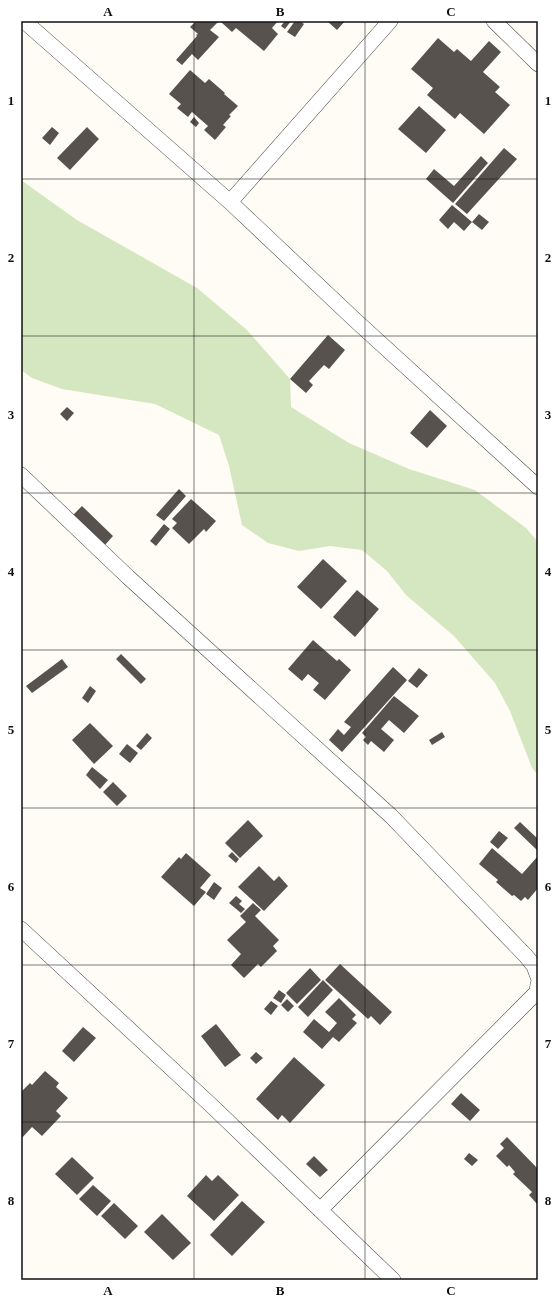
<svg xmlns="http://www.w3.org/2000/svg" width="559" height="1301" font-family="Georgia,serif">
<rect width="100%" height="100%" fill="#fefcf5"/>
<!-- green -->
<path fill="#d5e7c0" d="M21 180 77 220 197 288 247 330 290 379 291 407 349 443 409 469 475 490 526 528 538 542V775L532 768 510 711 495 683 454 636 406 595 387 571 362 550 330 546 299 551 268 543 242 525 229 466 219 435 155 404 62 389 32 378 21 370Z"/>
<!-- building -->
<path fill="#58524e" d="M196 21H219L210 30 219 37 198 60 192 54 182 65 176 60 197 36 196 35 198 34 190 27Z
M222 21H278L272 28 278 34 264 51 236 28 232 32 221 22Z
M285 21H291L285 29 281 26Z
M295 21H300L304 24 295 37 287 32Z
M327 21H345L337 30Z
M438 38 454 52 457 49 471 61 489 41 501 52 483 72 500 87 495 92 510 105 484 134 460 113 455 119 427 95 433 88 411 69Z
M190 70 205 83 209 79 225 93 224 94 238 106 229 115 231 116 223 125 226 127 215 140 204 130 208 126 192 112 188 117 177 108 181 104 169 94Z
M419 106 446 130 426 153 398 129Z
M194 117 199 123 196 127 190 122Z
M52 127 59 133 50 145 42 138Z
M87 127 99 139 70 170 57 158Z
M504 148 517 159 467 214 455 204Z
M481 156 488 163 453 203 426 179 434 169 454 186Z
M452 205 472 222 464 231 454 222 448 229 439 220Z
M479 214 489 222 482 230 472 222Z
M328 335 345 350 329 369 324 365 309 381 313 385 306 393 290 379Z
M67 407 74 413 67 421 60 414Z
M430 410 447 426 427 448 410 433Z
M179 489 186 496 164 521 156 515Z
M191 499 216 521 206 532 204 529 189 544 172 528 177 523 172 519Z
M82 506 113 536 105 545 73 515Z
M164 524 170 529 156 546 150 541Z
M323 559 347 581 321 609 297 587Z
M357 590 379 609 355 637 333 617Z
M313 640 337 661 339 659 351 670 325 700 313 690 319 683 308 674 302 681 288 669Z
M121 654 146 679 141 684 116 659Z
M62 659 68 667 32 693 26 686Z
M393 667 407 680 342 752 329 740 338 729 344 735 351 727 344 722Z
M419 668 428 675 417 688 408 681Z
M90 686 96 691 88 703 82 698Z
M394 696 419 716 404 733 389 720 381 729 394 740 384 752 371 741 368 745 363 740 366 737 362 733Z
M90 723 113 746 94 764 72 740Z
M442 732 445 737 432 745 429 740Z
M147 733 152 738 141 750 136 746Z
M127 744 138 753 130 763 119 754Z
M92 767 108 780 100 789 86 775Z
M113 782 127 796 117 806 103 792Z
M248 820 263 836 240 858 225 843Z
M520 822 538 839V851L514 828Z
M499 831 508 838 498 849 490 842Z
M492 848 522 874 538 856V888L528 900 525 897 521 901 514 895 512 896 496 882 498 880 479 864Z
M232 852 239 859 236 863 228 856Z
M186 853 211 875 200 888 206 892 194 906 161 877 179 857 181 859Z
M259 866 274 881 279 876 288 886 264 911 238 887Z
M214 882 222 888 214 900 206 894Z
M236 896 242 901 239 904 245 909 241 913 229 903Z
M253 903 261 910 255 916 279 940 273 946 277 951 261 967 258 964 244 978 231 965 241 954 227 940 246 922 240 916Z
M340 964 392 1012 380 1025 371 1016 368 1019 325 980Z
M310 968 321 980 297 1004 286 993Z
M323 980 333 990 308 1017 298 1007Z
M279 990 286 995 281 1003 273 998Z
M339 998 356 1015 352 1019 357 1023 339 1042 333 1037 322 1049 303 1032 314 1019 329 1032 337 1023 325 1012Z
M287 999 294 1006 288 1012 281 1005Z
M271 1001 278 1006 271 1015 264 1009Z
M216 1024 241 1055 225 1067 201 1036Z
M83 1027 96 1038 74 1062 62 1051Z
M256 1052 263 1058 256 1064 250 1058Z
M294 1057 325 1085 290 1123 282 1115 278 1120 256 1099Z
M45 1071 59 1083 56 1087 68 1098 56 1111 61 1116 42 1136 32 1127 21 1139V1092L30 1083 32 1085Z
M461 1093 480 1110 470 1121 451 1104Z
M507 1137 538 1169V1205L529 1195 532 1192 513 1174 515 1172 509 1165 507 1167 496 1156 504 1148 500 1144Z
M469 1153 478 1160 472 1166 464 1159Z
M314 1156 328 1170 320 1177 306 1164Z
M72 1157 94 1178 77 1195 55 1174Z
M206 1175 212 1181 218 1175 239 1195 214 1221 187 1196Z
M93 1185 111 1201 97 1216 79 1199Z
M242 1201 265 1222 232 1256 210 1235Z
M114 1203 138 1226 125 1239 101 1216Z
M162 1214 191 1243 173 1260 144 1232Z"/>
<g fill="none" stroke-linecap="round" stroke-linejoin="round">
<!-- minor casing -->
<g stroke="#434343" stroke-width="16">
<path id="minor" d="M24 21 230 202 355 320 538 487
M494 21 538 64
M230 202 390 21
M21 475 128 577 391 816 526 956 534 966 538 977
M21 929 213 1107 393 1280
M320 1210 537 992 538 984"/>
</g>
<!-- minor -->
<use href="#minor" stroke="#fff" stroke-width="15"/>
</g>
<!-- grid -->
<path fill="none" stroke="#101010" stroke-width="1" stroke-opacity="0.55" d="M194 21V1280M365 21V1280M21 179H538M21 336H538M21 493H538M21 650H538M21 808H538M21 965H538M21 1122H538"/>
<!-- border -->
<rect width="559" height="1301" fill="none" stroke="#ffffff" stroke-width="44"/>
<rect x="22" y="22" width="515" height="1257" fill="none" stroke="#101010" stroke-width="1.5"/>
<g font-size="13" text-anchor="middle" font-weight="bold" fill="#101010">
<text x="108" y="16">A</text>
<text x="280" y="16">B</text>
<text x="451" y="16">C</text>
<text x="11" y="105">1</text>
<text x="548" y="105">1</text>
<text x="11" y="262">2</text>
<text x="548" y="262">2</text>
<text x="11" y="419">3</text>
<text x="548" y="419">3</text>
<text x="11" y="576">4</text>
<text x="548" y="576">4</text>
<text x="11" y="734">5</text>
<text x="548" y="734">5</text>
<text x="11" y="891">6</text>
<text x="548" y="891">6</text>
<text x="11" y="1048">7</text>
<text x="548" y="1048">7</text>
<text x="11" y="1205">8</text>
<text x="548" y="1205">8</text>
<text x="108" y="1295">A</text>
<text x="280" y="1295">B</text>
<text x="451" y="1295">C</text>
</g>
</svg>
